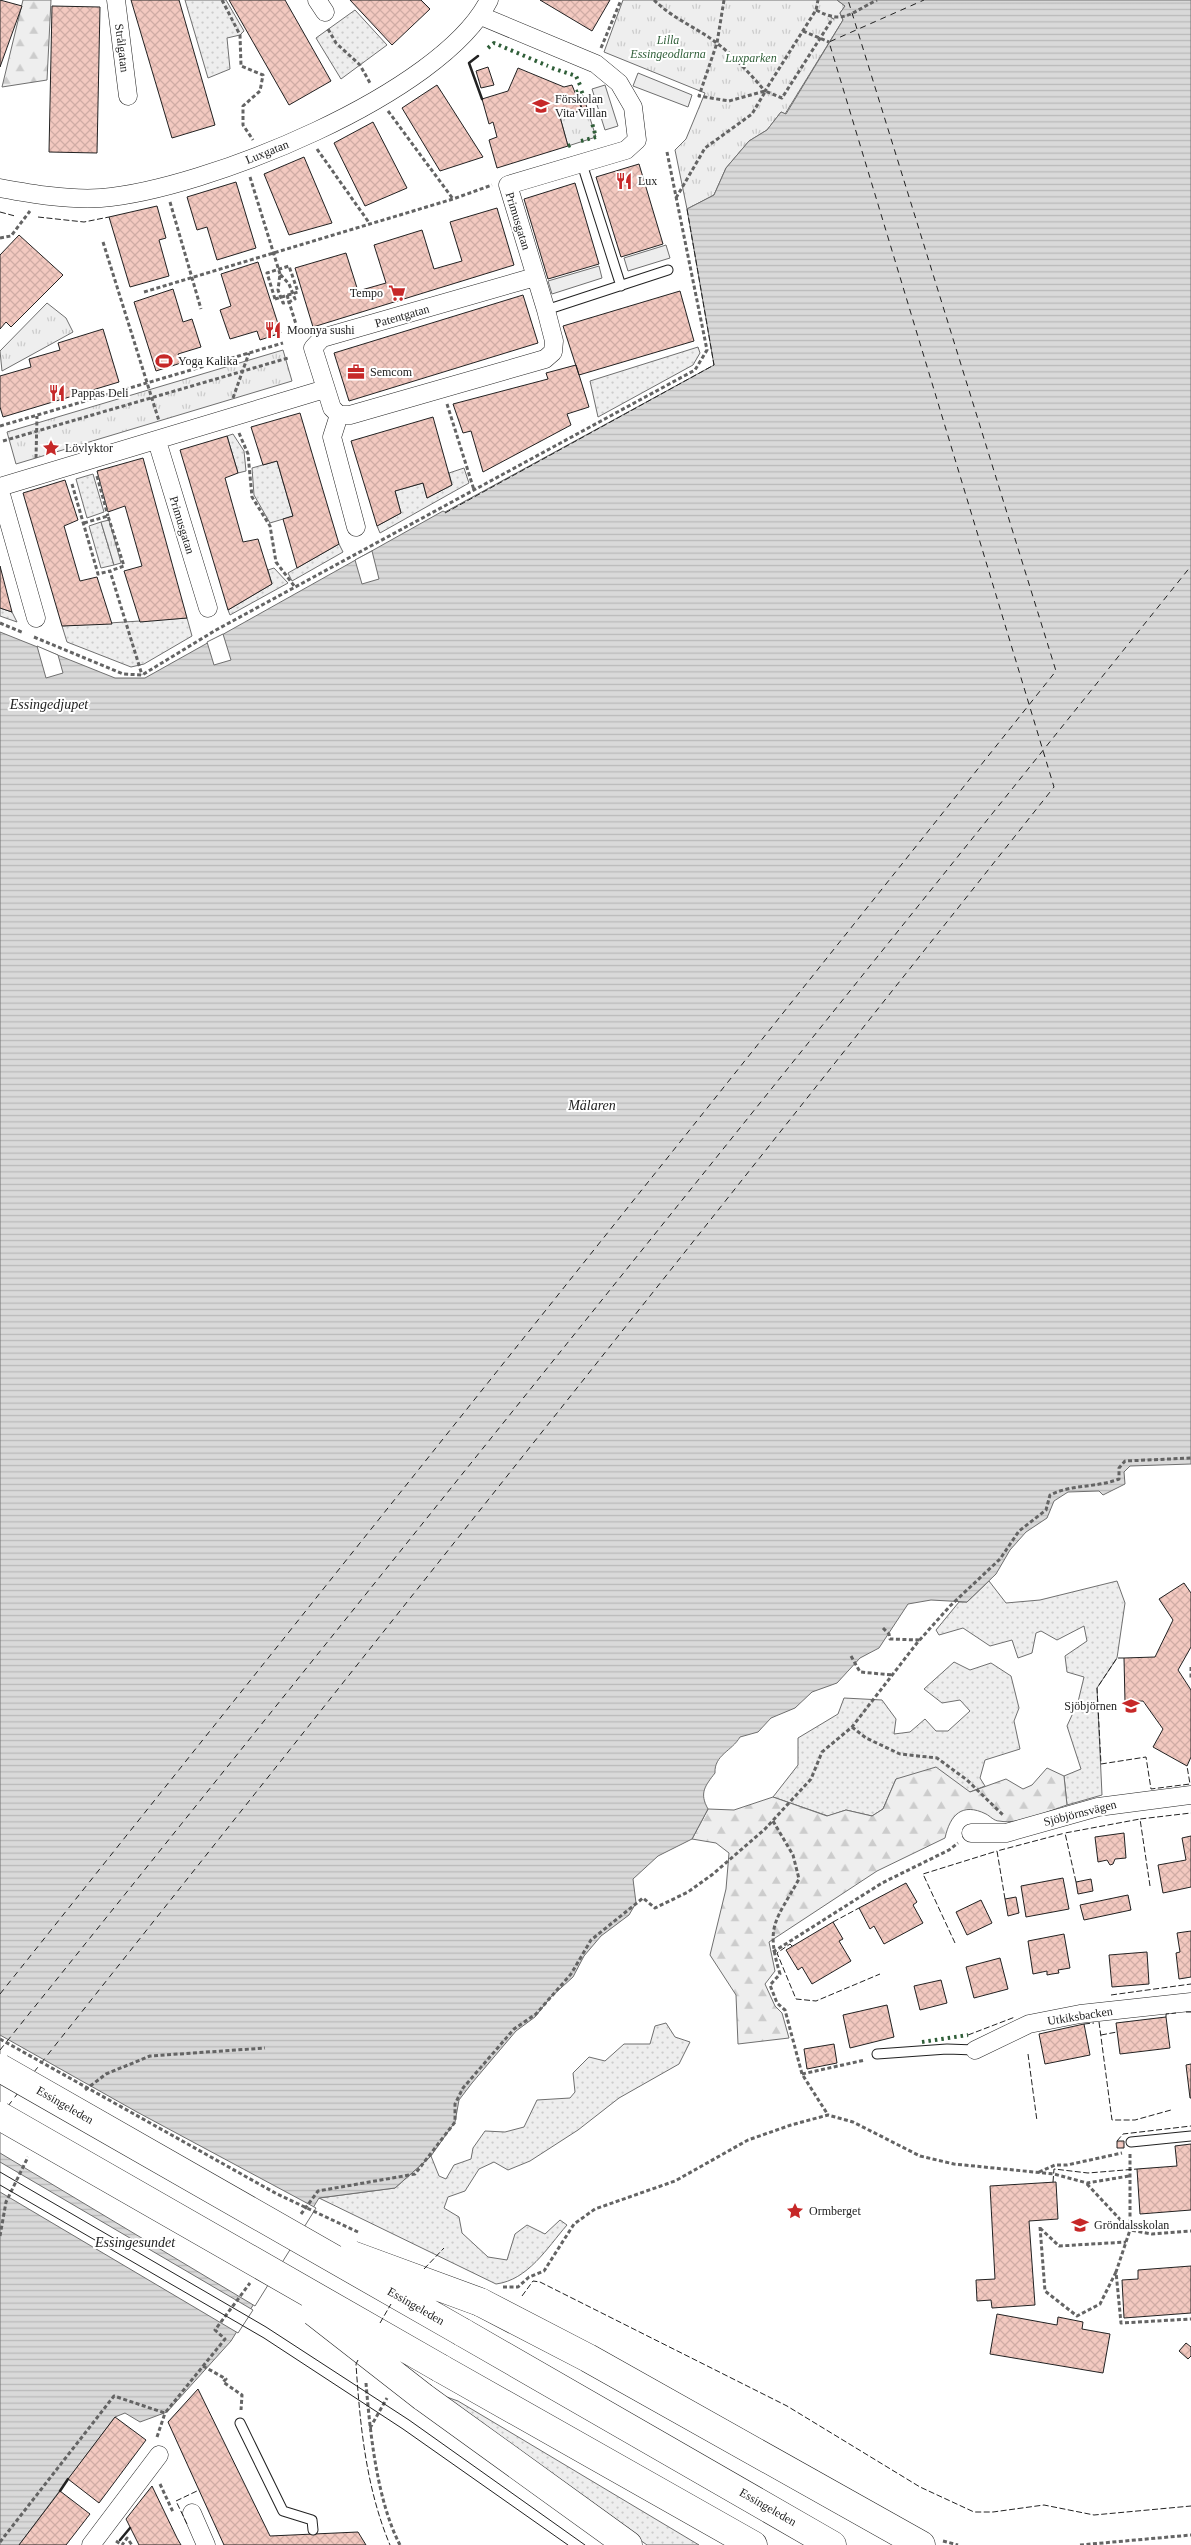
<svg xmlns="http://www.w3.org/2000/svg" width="1191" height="2545" font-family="'Times New Roman',serif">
<defs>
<pattern id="grass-dots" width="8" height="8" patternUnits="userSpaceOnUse" patternTransform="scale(1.25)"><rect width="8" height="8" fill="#eee"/><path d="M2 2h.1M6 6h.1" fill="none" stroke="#ccc" stroke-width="1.8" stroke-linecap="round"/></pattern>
<pattern id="forest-firs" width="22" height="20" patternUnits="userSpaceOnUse" patternTransform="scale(1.25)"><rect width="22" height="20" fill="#eee"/><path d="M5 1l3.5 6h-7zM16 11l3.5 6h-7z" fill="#ccc"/></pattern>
<pattern id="park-tufts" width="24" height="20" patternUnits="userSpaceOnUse" patternTransform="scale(1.25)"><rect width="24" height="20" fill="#eee"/><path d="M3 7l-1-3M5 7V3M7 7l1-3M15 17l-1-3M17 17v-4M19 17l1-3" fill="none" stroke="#ccc"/></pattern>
<pattern id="water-rules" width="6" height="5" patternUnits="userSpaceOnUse" patternTransform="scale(1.25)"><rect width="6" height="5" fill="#d9d9d9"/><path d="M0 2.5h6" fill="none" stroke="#bababa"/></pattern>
<pattern id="building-cross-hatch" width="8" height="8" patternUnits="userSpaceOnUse" patternTransform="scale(1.25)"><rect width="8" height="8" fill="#f3c9c0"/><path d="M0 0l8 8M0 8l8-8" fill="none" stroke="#d0aca5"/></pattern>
</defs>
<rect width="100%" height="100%" fill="#fff"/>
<!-- grass -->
<path fill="url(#grass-dots)" stroke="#6f6f6f" d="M185 0H226L244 31 240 35 227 38 230 69 208 78Z
M355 10 387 45 341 79 316 38Z
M698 347 700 353 693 365 598 417 590 381Z
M233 434 244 451 246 471 238 473 227 436Z
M277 461 293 516 270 523 254 495 252 468Z
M464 468 469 483 380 533 377 526 401 513 395 491 423 483 427 498 452 485 449 473Z
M93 474 104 512 87 518 76 479Z
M101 522 114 565 101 568 89 526Z
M339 544 343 552 292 581 288 573Z
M274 568 288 583 230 615 228 610 272 584 268 570Z
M0 608 12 612 17 622 0 616Z
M187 618 192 636 144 664 131 667 67 642 62 626Z
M989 1581 1006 1603 1040 1600 1117 1581 1125 1603 1117 1658 1097 1688 1102 1795 1067 1805 1064 1776 1081 1769 1067 1726 1078 1702 1084 1677 1067 1672 1065 1656 1087 1641 1084 1626 1057 1640 1041 1631 1036 1633 1032 1653 1018 1658 1012 1640 990 1646 963 1628 939 1635 936 1630 959 1602H967Z
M954 1662 970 1670 991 1663 1011 1676 1019 1708 1014 1721 1020 1749 985 1760 980 1778 985 1786 970 1792 896 1779 883 1809 872 1816 846 1810 828 1816 773 1797 798 1765V1738L838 1714 844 1698 882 1700 896 1719 894 1734 910 1732 925 1719 936 1731H948L970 1711 960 1700 942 1703 924 1689Z
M666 2023 675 2037 690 2042 679 2064 619 2098 578 2130 530 2161 508 2170 494 2162 479 2169 465 2191 448 2197 444 2208 459 2217 462 2233 488 2257 507 2260 515 2234 527 2225 545 2234 560 2220 567 2225C547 2248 528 2280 496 2284L319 2198 395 2188 431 2156 439 2176 446 2179 454 2165 471 2159 473 2148 485 2131 505 2132 524 2127 537 2100 570 2098 575 2092 573 2073 589 2057 605 2061 624 2044H650L655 2026Z
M441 2395 458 2401 699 2545H647Z"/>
<!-- forest -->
<path fill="url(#forest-firs)" stroke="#6f6f6f" d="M23 0H51L47 80 2 87Z
M936 1767 970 1792 1006 1779 1023 1789 1032 1785 1047 1768 1064 1776 1067 1805C1048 1811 1020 1825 999 1821 994 1821 990 1816 986 1814 962 1802 950 1815 945 1838L877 1871 769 1942 775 1971 765 1984 775 2006 782 2013 789 2038 738 2044 736 1995 710 1955 726 1889 729 1853 716 1843 692 1839 708 1809 734 1810 773 1797 827 1816 846 1810 872 1816 883 1809 896 1779Z"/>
<!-- park -->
<path fill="url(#park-tufts)" stroke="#6f6f6f" d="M623 0H837L845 6 840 13 843 20 785 114 781 112 767 130 749 141 726 168 714 195 687 209 675 150 686 139 705 93 604 52Z
M587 109 596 137 568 146 560 117Z
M47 303 66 318 73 332 2 371 0 351Z
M283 350 292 381 16 464 7 432Z
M109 520 121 563 114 565 101 522Z"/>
<!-- parking -->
<path fill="#ededed" stroke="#6f6f6f" d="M638 73 692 95 688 107 633 86Z
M605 85 618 126 605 130 592 89Z
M666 245 670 258 628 271 624 258Z
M599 266 602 278 552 294 548 281Z"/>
<!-- water -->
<path fill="url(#water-rules)" stroke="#6f6f6f" d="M837 0H1191V1464L1130 1466 1124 1472 1125 1484 1103 1495 1099 1491 1068 1492 1054 1501 1047 1518 1026 1532 1010 1550 996 1574 967 1602 931 1600 908 1604 879 1648 860 1658 837 1683 812 1692 795 1708 771 1718 758 1732 740 1737C732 1751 714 1755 715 1773 705 1786 699 1793 708 1809L692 1839 658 1856 633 1879 636 1903 629 1915 601 1936 584 1956 573 1977 550 1998 535 2017 516 2031 472 2083 459 2100 455 2122 431 2156 395 2188 319 2198 231 2341 167 2412 140 2422 125 2413 115 2417 19 2545H0V632L115 678H145L443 511 445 512 714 365 687 209 714 195 726 168 749 141 767 130 781 112 786 114 843 20 840 13 845 6Z"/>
<!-- pier -->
<path fill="#fff" stroke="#6f6f6f" d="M372 551 379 579 362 584 355 560Z
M223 634 231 660 214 665 207 642Z
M37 646 58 655 63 673 46 678Z
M0 2035 137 2112 316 2208 255 2306 0 2153Z
M0 2162 253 2310 238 2333 0 2192Z"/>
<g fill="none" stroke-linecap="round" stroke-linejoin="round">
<!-- ferry -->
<path stroke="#222" stroke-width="1" stroke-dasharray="6 5" stroke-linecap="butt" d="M0 1994 1056 671 848 0
M0 2050 1191 566
M34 2072 1054 787 829 42 924 0
M8 2106 18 2093"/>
</g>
<!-- building -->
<path fill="url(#building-cross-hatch)" stroke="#222" d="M0 0 22 6 0 67Z
M131 0H179L215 125 172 138Z
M229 0H285L331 81 289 105Z
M350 0H421L430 9 392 45Z
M540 0H610L592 31Z
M52 6 100 7 97 153 49 152Z
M488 67 494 85 481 88 476 71Z
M518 68 564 87 572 85 582 110 560 117 568 146 497 168 489 140 497 137 493 122 489 124 482 99 508 91Z
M437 85 483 157 440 171 402 108Z
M583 95 589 114 585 116 578 97Z
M373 122 407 188 365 206 334 143Z
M304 157 332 223 289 235 264 174Z
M639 164 663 244 621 257 596 177Z
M236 182 256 248 217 260 207 227 197 230 187 197Z
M575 183 599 264 548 279 524 199Z
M157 206 166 238 159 240 169 276 130 287 109 217Z
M497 208 514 265 313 327 295 268 346 253 358 291 386 283 374 245 422 230 434 269 462 261 450 222Z
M19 235 63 275 11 327 6 322 0 329V255Z
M258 262 281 333 260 340 257 331 230 339 220 310 231 306 221 274Z
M173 289 183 322 192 319 201 347 178 354 181 363 156 371 134 302Z
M680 291 694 341 579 375 563 326Z
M523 295 538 343 349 401 334 353Z
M103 329 119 382 3 417 0 407V376L31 367 29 359 60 350 58 343Z
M576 365 589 407 567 414 571 425 483 472 471 431 463 433 453 404 548 379 546 373Z
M300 413 339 544 297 568 283 519 293 516 277 461 263 465 251 427Z
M433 417 452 485 427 498 423 483 395 491 401 513 377 526 351 441Z
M227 436 238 473 225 478 243 542 258 539 272 584 228 610 180 450Z
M143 458 187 618 140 622 124 571 142 566 125 506 108 512 97 471Z
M65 480 78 520 64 526 80 581 97 577 112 624 62 626 23 493Z
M0 566 12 612 0 608Z
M1184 1583 1191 1593V1647L1178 1670 1191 1690V1757L1187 1766 1153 1747 1163 1729 1143 1701 1125 1702 1124 1658 1155 1657 1173 1620 1159 1599Z
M1124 1833 1126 1858 1115 1859 1113 1864 1110 1865 1107 1860 1098 1862 1095 1837Z
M1191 1836V1887L1163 1893 1158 1865 1186 1860 1182 1838Z
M1063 1878 1069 1909 1026 1917 1021 1886Z
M1091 1879 1093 1891 1078 1894 1076 1882Z
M906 1883 917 1902 913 1905 923 1923 884 1944 874 1926 870 1929 859 1908Z
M1128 1895 1131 1910 1084 1920 1080 1905Z
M1016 1897 1019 1913 1008 1916 1005 1899Z
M981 1900 992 1923 967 1935 956 1912Z
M833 1922 843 1939 839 1941 851 1961 812 1984 802 1967 798 1970 786 1950Z
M1191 1931V1977L1179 1979 1176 1953 1180 1952 1177 1933Z
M1064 1934 1070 1968 1058 1970 1059 1973 1052 1974 1047 1975V1971L1033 1974 1028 1941Z
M1147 1952 1149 1984 1112 1987 1109 1955Z
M1000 1958 1008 1989 974 1998 966 1967Z
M941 1980 947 2003 920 2010 914 1986Z
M887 2005 894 2037 850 2048 843 2015Z
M1166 2017 1170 2048 1120 2054 1116 2023Z
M1084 2024 1090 2055 1045 2064 1039 2034Z
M834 2044 837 2063 807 2069 804 2049Z
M1191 2064V2098H1190L1186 2065Z
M1117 2141H1124V2148H1117Z
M1191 2144V2210L1140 2214 1137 2169 1177 2166 1175 2146Z
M1056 2182 1058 2219 1029 2221 1035 2305 992 2308 991 2300 977 2301 976 2280 995 2279 990 2186Z
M1191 2266V2313L1124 2318 1122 2280 1138 2279V2270Z
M997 2314 1057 2325 1058 2317 1083 2322 1082 2329 1110 2334 1103 2373 990 2354Z
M1186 2343 1191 2347V2356L1188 2359 1179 2351Z
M198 2389 270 2536 358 2532 366 2545H224L168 2422Z
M115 2417 146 2440 99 2503 68 2479Z
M152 2486 177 2538 181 2545H139L126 2519Z
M60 2491 90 2514 66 2545H19Z"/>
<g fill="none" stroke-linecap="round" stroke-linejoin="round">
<!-- service casing -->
<g stroke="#222" stroke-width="11">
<path id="service" d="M582 164 621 286
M546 310 668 270
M877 2054 947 2049 975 2050
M1131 2142 1191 2136
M240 2423 283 2511 312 2520 313 2530"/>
</g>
<!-- minor casing -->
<g stroke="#222" stroke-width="19">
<path id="minor" d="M116 0 128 96
M317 0 325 12
M481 16 596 64 619 83 633 107 637 140 626 150 508 185 546 310 554 341 553 352 545 359 350 415H339L332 408 313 348 322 338 535 277
M0 188C33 194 67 200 101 198 204 190 442 94 489 0
M339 415 332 437 356 527
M157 441 208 608
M0 487 325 389
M0 491 36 618
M971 1833H1006L1098 1807 1191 1795
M975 2050 1029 2024 1080 2014 1191 2002
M192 2513 206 2545
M91 2545 159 2455"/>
</g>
<!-- motorway casing -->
<g stroke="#222" stroke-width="29">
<path id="motorway" d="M480 2302 588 2358 921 2545
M462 2332 832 2545
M440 2368 753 2545
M423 2397 628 2545"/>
</g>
<!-- path -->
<path stroke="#646464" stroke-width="3" stroke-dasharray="4 2.5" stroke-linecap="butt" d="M222 0 240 35 241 66 263 75 260 91 243 106V125L253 140
M654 0C673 19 698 28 718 44 736 58 751 75 765 91L816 10 818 0
M724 0 717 43 699 96 729 101 765 91 782 98 833 18
M816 10C844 25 850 13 877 0
M328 29 336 43 360 65 370 83
M803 31 829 42
M601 48 621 0
M388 111 453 199
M317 149 370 224
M250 177 280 274
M676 198 705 148 752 114 765 92
M170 202 201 309
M0 238 11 236 30 211
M103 242 159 421
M144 292 453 199 492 185
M287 295 289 302 295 299 289 284 280 274 278 290 283 303 289 302 300 337
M275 299 267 273 289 266 298 292
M233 398 249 353
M447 404 474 490
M0 426 283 343
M239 433 248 454 252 497 270 526 276 562 295 587
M3 441 288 358
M36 458 37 416
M97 476 108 516
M72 484 98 574 110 571 142 675
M84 523 108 516 124 566 110 571
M0 623 24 633
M34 637 123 674 142 675 216 630 695 370 707 350 667 152
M883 1628 889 1634 890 1639 920 1640
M851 1656 860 1672 893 1675
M1191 1667V1678
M852 1727 866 1738 900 1754 937 1758 967 1780 1003 1815
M773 1821 793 1855 799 1879C776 1921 765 1925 780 1974L770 1985 777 2003 785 2010 802 2074 828 2115
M773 1952 882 1883 949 1850 958 1843
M802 2074 865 2060
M85 2090 106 2074 150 2056 265 2048
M1130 2154V2230L1116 2272 1121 2323 1191 2319
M1039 2172 1055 2165H1067L1122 2153
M1087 2184 1130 2230 1152 2234 1191 2231
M301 2214 318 2191 415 2174 455 2122V2104L463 2088 514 2029 536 2014 571 1974 591 1940 643 1898 655 1908 688 1892 713 1874 765 1829 811 1779 822 1752 852 1727 917 1643 950 1606 1000 1559 1019 1531 1046 1510 1050 1495C1072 1484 1096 1488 1119 1479V1468L1125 1461 1191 1458
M1040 2227 1045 2291 1077 2316 1100 2304 1116 2272
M1040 2228 1059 2246 1126 2242
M0 2236 6 2202 28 2157
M503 2287H518L529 2277 544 2271 574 2224 595 2209 675 2181 748 2140 791 2125 828 2115 853 2122 920 2156 954 2164 1054 2174 1087 2183 1129 2176
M203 2366 226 2379 223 2382 242 2395 241 2410
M366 2383C370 2432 377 2501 400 2545
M370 2428 387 2398
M157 2437 165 2413
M160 2484 173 2512
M116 2541 122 2545 127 2538 132 2545
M943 2541 958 2545
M0 2542 114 2396 165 2413 225 2339 215 2330 250 2283
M1080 2545 1191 2535"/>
<!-- service -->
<use href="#service" stroke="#fff" stroke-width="9"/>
<!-- minor -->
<use href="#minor" stroke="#fff" stroke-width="18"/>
<!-- motorway -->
<use href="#motorway" stroke="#fff" stroke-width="28"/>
<!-- tram -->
<path stroke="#222" stroke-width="1" d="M0 2172 266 2327 409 2420 585 2545
M0 2185 264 2338 403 2429 568 2545"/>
<!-- motorway-bridge casing -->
<g stroke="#222" stroke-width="29" stroke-linecap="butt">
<path id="motorway-bridge" d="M0 2068 462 2332
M0 2116 440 2368
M352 2255 480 2302
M314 2312 423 2397"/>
</g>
<!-- path-bridge -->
<path stroke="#646464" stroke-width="3" stroke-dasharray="4 2.5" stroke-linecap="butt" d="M275 299 298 292
M0 2039 277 2194 358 2232"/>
<!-- motorway-bridge -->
<use href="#motorway-bridge" stroke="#fff" stroke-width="28"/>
<!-- hedge -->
<path stroke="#2f5e38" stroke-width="4" stroke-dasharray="2.5 4" stroke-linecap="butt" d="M488 48 494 43 548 66
M552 68 576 76 580 85
M576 92 581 90 584 97
M581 141 596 137 592 123
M568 146 574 144
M922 2042 968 2035"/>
<!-- fence -->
<path stroke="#222" stroke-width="1" stroke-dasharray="6 2.5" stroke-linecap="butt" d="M0 212 15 216
M38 217 84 222 109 217
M445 513 714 365 687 209
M1124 1658H1117L1097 1688 1101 1764 1146 1757 1151 1789 1190 1784 1187 1766
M1076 1882 1065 1833 1140 1819
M1150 1886 1140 1819 1191 1813
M1005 1899 997 1851 1065 1833
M833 1922 859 1908
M955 1943 923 1874 997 1851
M792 1946 790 1944 777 1953 796 1999 816 2001 880 1974
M1111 1995 1191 1984
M1186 2012H1191
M1166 2017V2014L1176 2013
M1099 2022 1112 2120H1135L1171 2110
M1084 2024 1094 2023
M968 2035 1015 2017
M1101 2035 1117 2032
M1028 2054 1037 2121
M1117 2141 1123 2134 1191 2126
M1053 2182 1054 2169 1088 2173 1137 2169
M424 2269 444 2248
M522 2296 533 2281 540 2282 787 2406 920 2487 974 2512H993L1044 2505 1094 2515 1191 2506
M380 2323 391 2304
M358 2360 356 2364C360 2425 366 2488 390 2545
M187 2524 176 2501 199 2490"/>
<!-- wall -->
<path stroke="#222" stroke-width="2.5" d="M478 56 469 63 482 99
M60 2491 68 2479
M120 2540 130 2528"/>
</g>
<!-- icons -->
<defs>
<g id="school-bare" transform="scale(1.35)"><path d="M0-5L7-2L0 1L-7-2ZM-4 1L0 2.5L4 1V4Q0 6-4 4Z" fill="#c62828" stroke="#fff" stroke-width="2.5" paint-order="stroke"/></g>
<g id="restaurant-bare" transform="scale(1.35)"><path d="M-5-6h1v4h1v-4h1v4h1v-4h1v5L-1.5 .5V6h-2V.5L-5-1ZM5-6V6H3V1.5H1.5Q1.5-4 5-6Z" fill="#c62828" stroke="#fff" stroke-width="2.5" paint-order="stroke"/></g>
<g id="supermarket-bare" transform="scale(1.35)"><path d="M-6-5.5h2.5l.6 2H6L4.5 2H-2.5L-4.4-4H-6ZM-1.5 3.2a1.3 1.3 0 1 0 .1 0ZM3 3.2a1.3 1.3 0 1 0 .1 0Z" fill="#c62828" stroke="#fff" stroke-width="2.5" paint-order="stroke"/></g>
<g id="stadium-bare" transform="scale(1.35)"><path d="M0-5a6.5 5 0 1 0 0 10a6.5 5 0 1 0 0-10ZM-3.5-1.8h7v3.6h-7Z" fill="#c62828" stroke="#fff" stroke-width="2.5" paint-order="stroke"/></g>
<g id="office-bare" transform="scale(1.35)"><path d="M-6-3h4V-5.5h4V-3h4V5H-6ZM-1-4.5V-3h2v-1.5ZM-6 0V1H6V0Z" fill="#c62828" stroke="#fff" stroke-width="2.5" paint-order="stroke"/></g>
<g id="sight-bare" transform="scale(1.35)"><path d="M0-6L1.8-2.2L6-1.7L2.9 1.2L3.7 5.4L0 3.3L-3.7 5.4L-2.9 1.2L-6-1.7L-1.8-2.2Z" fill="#c62828" stroke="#fff" stroke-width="2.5" paint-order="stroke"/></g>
</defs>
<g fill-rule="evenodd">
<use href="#school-bare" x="541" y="106"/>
<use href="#restaurant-bare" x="624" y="181"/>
<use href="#supermarket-bare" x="397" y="293"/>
<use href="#restaurant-bare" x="273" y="330"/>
<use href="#stadium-bare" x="164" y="361"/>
<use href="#office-bare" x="356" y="372"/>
<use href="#restaurant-bare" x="57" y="393"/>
<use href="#sight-bare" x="51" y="448"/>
<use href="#school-bare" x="1131" y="1706"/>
<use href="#sight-bare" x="795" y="2211"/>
<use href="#school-bare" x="1080" y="2225"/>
</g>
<g text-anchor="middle" stroke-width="4" stroke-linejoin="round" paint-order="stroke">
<!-- park labels -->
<g font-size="12" font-style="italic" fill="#2f5e38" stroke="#fff">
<text x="668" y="44">Lilla<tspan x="668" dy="14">Essingeodlarna</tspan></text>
<text x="751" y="62">Luxparken</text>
</g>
<!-- street labels -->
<g font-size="12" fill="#222" stroke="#fff">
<text transform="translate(122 48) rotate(83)" y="4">Strålgatan</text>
<text transform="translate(267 152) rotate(-22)" y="4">Luxgatan</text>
<text transform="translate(518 221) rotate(73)" y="4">Primusgatan</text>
<text transform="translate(402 316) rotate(-16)" y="4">Patentgatan</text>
<text transform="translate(182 525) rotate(73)" y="4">Primusgatan</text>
<text transform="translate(1080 1813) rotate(-14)" y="4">Sjöbjörnsvägen</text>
<text transform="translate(1080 2016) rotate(-9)" y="4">Utkiksbacken</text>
<text transform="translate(65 2105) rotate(30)" y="4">Essingeleden</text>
<text transform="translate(416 2306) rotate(30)" y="4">Essingeleden</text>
<text transform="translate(768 2507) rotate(30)" y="4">Essingeleden</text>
</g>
<!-- poi labels -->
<g font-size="12" fill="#222" stroke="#fff" text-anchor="start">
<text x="555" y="103">Förskolan<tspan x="555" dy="14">Vita Villan</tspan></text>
<text x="638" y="185">Lux</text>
<text x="383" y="297" text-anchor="end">Tempo</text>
<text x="287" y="334">Moonya sushi</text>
<text x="178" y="365">Yoga Kalika</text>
<text x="370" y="376">Semcom</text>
<text x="71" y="397">Pappas Deli</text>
<text x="65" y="452">Lövlyktor</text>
<text x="1117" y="1710" text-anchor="end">Sjöbjörnen</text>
<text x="809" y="2215">Ormberget</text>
<text x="1094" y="2229">Gröndalsskolan</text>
</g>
<!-- water labels -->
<g font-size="14" font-style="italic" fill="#222" stroke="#fff">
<text x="49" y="709">Essingedjupet</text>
<text x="592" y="1110">Mälaren</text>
<text x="135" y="2247">Essingesundet</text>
</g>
</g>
</svg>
